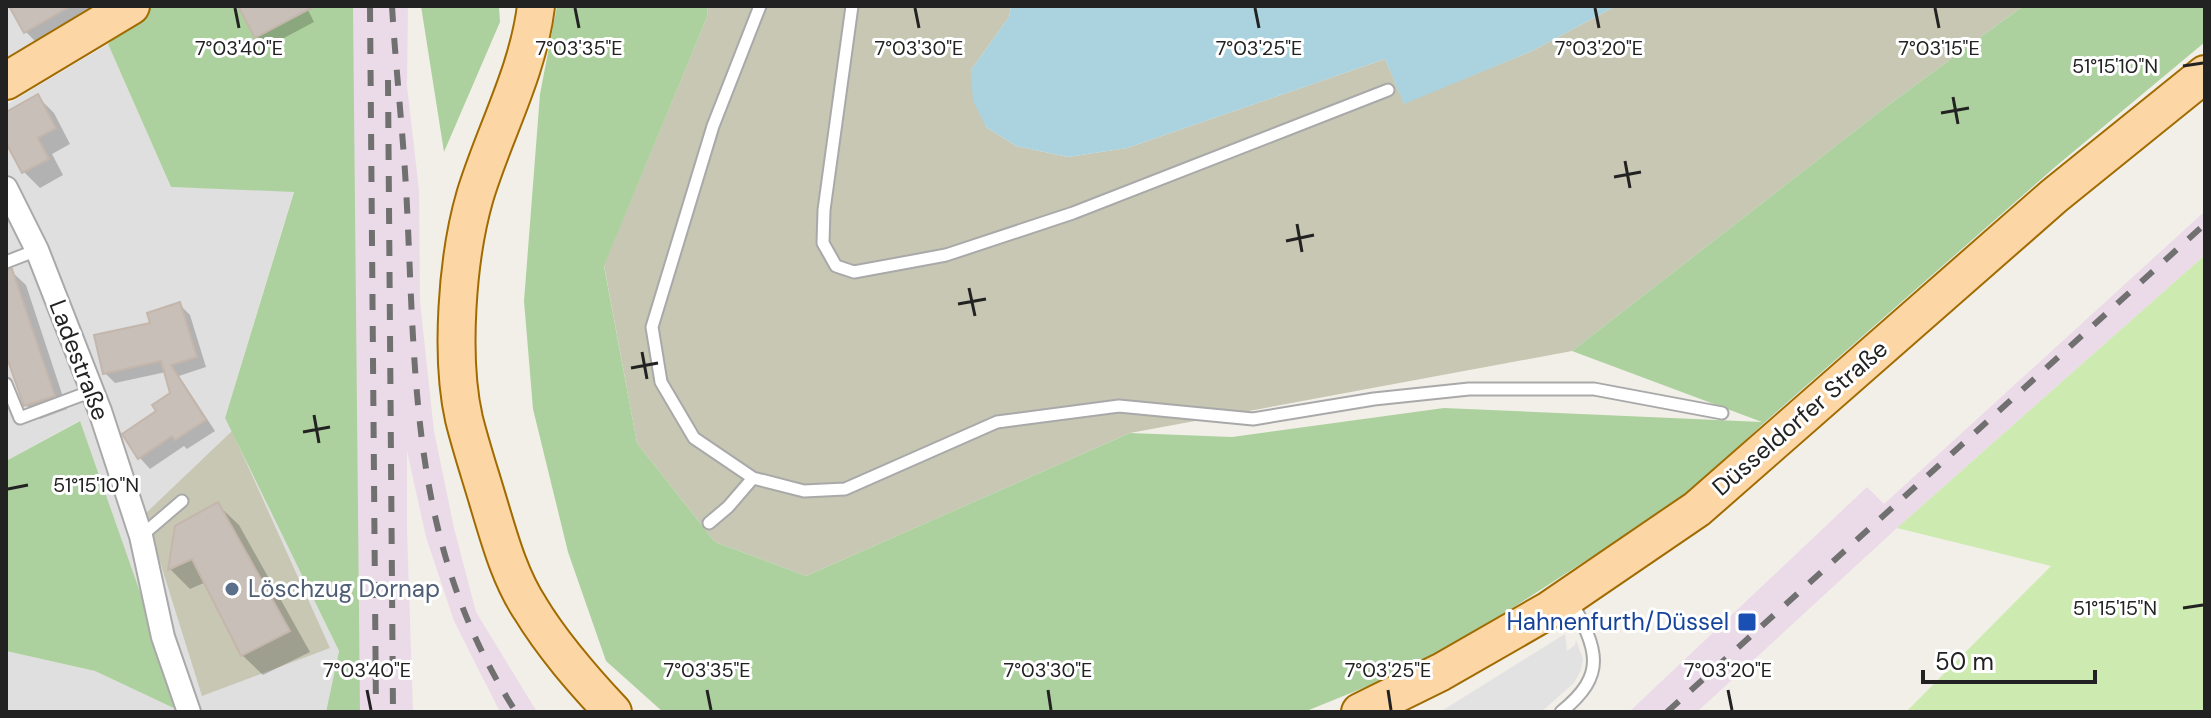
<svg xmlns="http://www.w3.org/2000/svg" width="2211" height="718" font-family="'DM Sans',sans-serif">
<rect width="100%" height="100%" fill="#f2efe9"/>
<!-- residential -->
<path fill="#e0dfdf" d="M6 6H98L6 60Z
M108 44 171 187 294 191 225 418 339 651 326 712H182L79 421 6 461V105Z
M6 651 95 671 182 712H6Z"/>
<!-- industrial -->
<path fill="#ebdbe8" d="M350 6H408L407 86 419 190 420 302 434 431 454 528 476 612 537 712H500L454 621 426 537 407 451V529L413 712H349Z
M2205 211V255L1897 528 1697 712H1629L1867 487 1884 504Z"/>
<!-- construction -->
<path fill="#c7c7b4" d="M708 6H1011L1009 17 971 70 986 127 1016 146 1068 157 1127 148 1385 59 1404 103 1532 51 1616 6H2023L1887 106 1572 351 1130 433 806 576 715 542 637 443 604 265 707 17Z
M232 431 330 648 202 696 145 514Z"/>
<!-- grass -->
<path fill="#cdebb0" d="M2205 255V712H1906L2051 566 1897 528Z"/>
<!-- forest -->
<path fill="#add19e" d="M147 6H353L360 712H326L339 651 225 418 294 192 171 187 108 44Z
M421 6H499L500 22 444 152Z
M557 6H708L707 17 604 266 637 443 715 542 806 576 1130 433 1232 437 1444 408 1762 422 1572 351 1887 106 2023 6H2205V42L2055 167 1765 422 1686 496 1432 660 1304 712H663L606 661 568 552 533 409 524 301 540 94Z
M80 421 182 712 95 671 6 651V461Z"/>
<!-- parking -->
<path fill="#e2e2e2" d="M1565 634 1567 651 1575 645 1576 640 1583 659 1581 670 1574 683 1541 712H1440Z"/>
<!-- water -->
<path fill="#aad3df" d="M1011 6H1616L1532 51 1404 104 1385 59 1127 148 1068 157 1016 146 986 127 973 101 971 70 1009 17Z"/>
<!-- shadow -->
<path fill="#0003" d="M11 6H109L40 46 26 32Z
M253 6H306L314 22 267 47 256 37Z
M38 97 54 113 70 144 52 154 63 175 40 188 24 172 6 139V114Z
M12 272 26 285 67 409 40 419 26 405 6 349V274Z
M179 304 190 315 206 367 179 376 215 431 187 449 184 446 150 469 140 458 125 435 158 412 172 394 166 372 115 383 105 373 152 324Z
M218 505 239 525 310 652 263 675 242 655 206 582 190 589 170 569Z"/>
<!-- building -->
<path fill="#c7bfb8" stroke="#c4b6ab" stroke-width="2" d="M9 6H71L24 33Z
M238 6H315L255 38Z
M38 94 56 128 38 138 49 159 22 173 6 143V112Z
M12 269 55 396 24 406 6 355V270Z
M180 302 197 357 171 365 206 420 175 440 172 436 138 459 122 434 156 411 152 405 170 393 161 361 103 374 94 335 150 323 147 313Z
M218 502 290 631 241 656 192 559 168 570 175 526Z"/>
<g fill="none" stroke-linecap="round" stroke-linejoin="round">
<!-- lane casing -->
<g stroke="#a9a9a9" stroke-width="15">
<path id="lane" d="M760 6 713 126 652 327 661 382 694 438 753 478 804 491 845 489 997 422 1119 406 1253 419 1374 399 1469 389H1594L1722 413
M852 6 824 210 823 243 836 266 854 272 946 255 1073 213 1388 90
M6 262 37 250
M6 384 20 418 92 391
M709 523 728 507 753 478
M141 536 182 501
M1561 712C1608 674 1597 650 1572 602"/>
</g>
<!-- street casing -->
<g stroke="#a9a9a9" stroke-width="26">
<path id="street" d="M6 188 37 250 100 411 141 536 163 637 189 712"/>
</g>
<!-- primary casing -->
<g stroke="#a06b00" stroke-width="40">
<path id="primary" d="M536 6C528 73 494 133 475 196 457 258 450 357 464 419 471 447 480 474 488 501 499 537 509 576 530 608 553 646 583 680 613 712
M6 81 131 6
M1360 712 1441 672 1549 610 1697 509 2054 196 2205 74"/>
</g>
<!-- lane -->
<use href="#lane" stroke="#fff" stroke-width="11"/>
<!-- street -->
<use href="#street" stroke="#fff" stroke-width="22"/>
<!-- primary -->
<use href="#primary" stroke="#fcd6a4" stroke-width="36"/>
<!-- rail -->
<path stroke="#707070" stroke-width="6" stroke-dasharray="16 16" stroke-linecap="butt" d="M370 6 376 712
M392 6C396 73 404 140 407 207 416 391 412 550 516 712
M388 80 393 712
M1667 712 2205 224"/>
</g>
<!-- ticks -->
<path fill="none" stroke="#222" stroke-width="3" d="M235 8 239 28M575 8 579 28M915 8 919 28M1255 8 1259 28M1595 8 1599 28M1935 8 1939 28M2183 66 2203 63M1953 97 1958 124M1941 113 1969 108M1625 161 1630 188M1614 177 1641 172M1297 224 1302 252M1286 241 1314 235M969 288 975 316M958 304 986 299M642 352 647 379M631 368 658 363M314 415 319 443M303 432 330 427M8 489 28 485M2183 608 2203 605M367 690 371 710M707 690 711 710M1048 690 1051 710M1388 690 1391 710M1728 690 1732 710"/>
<!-- markers -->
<circle fill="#5c6f8a" stroke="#fff" stroke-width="3" cx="232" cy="589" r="8"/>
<rect fill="#1a4fb4" stroke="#fff" stroke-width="3" x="1737" y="612" width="20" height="20" rx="4"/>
<g text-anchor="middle" stroke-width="6" stroke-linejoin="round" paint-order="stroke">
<!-- street labels -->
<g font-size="24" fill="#222" stroke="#fff">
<text transform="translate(79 360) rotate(69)" y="8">Ladestraße</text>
<text transform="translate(1800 418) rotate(-41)" y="8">Düsseldorfer Straße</text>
</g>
<!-- service labels -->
<g font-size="24" fill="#4e5e75" stroke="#fff" text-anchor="start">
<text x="248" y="597">Löschzug Dornap</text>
</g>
<!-- transit labels -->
<g font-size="24" fill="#164399" stroke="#fff" text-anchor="end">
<text x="1729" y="630">Hahnenfurth/Düssel</text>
</g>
</g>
<g font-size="20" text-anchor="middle" fill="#222" stroke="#fff" stroke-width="6" stroke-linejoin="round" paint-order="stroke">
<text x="239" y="55">7°03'40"E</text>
<text x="579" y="55">7°03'35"E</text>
<text x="919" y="55">7°03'30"E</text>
<text x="1259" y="55">7°03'25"E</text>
<text x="1599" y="55">7°03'20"E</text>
<text x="1939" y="55">7°03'15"E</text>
<text x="2115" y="73">51°15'10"N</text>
<text x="96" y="492">51°15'10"N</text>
<text x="2115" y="615">51°15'15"N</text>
<text x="367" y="677">7°03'40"E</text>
<text x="707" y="677">7°03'35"E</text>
<text x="1048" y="677">7°03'30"E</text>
<text x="1388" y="677">7°03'25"E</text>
<text x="1728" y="677">7°03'20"E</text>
</g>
<!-- border -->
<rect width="2211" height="718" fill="none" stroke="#222222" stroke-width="16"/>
<!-- scale -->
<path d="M1923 670v12h172v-12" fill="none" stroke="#222222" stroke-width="4"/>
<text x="1935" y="670" font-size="24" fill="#222222" stroke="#ffffff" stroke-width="6" paint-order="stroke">50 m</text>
</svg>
